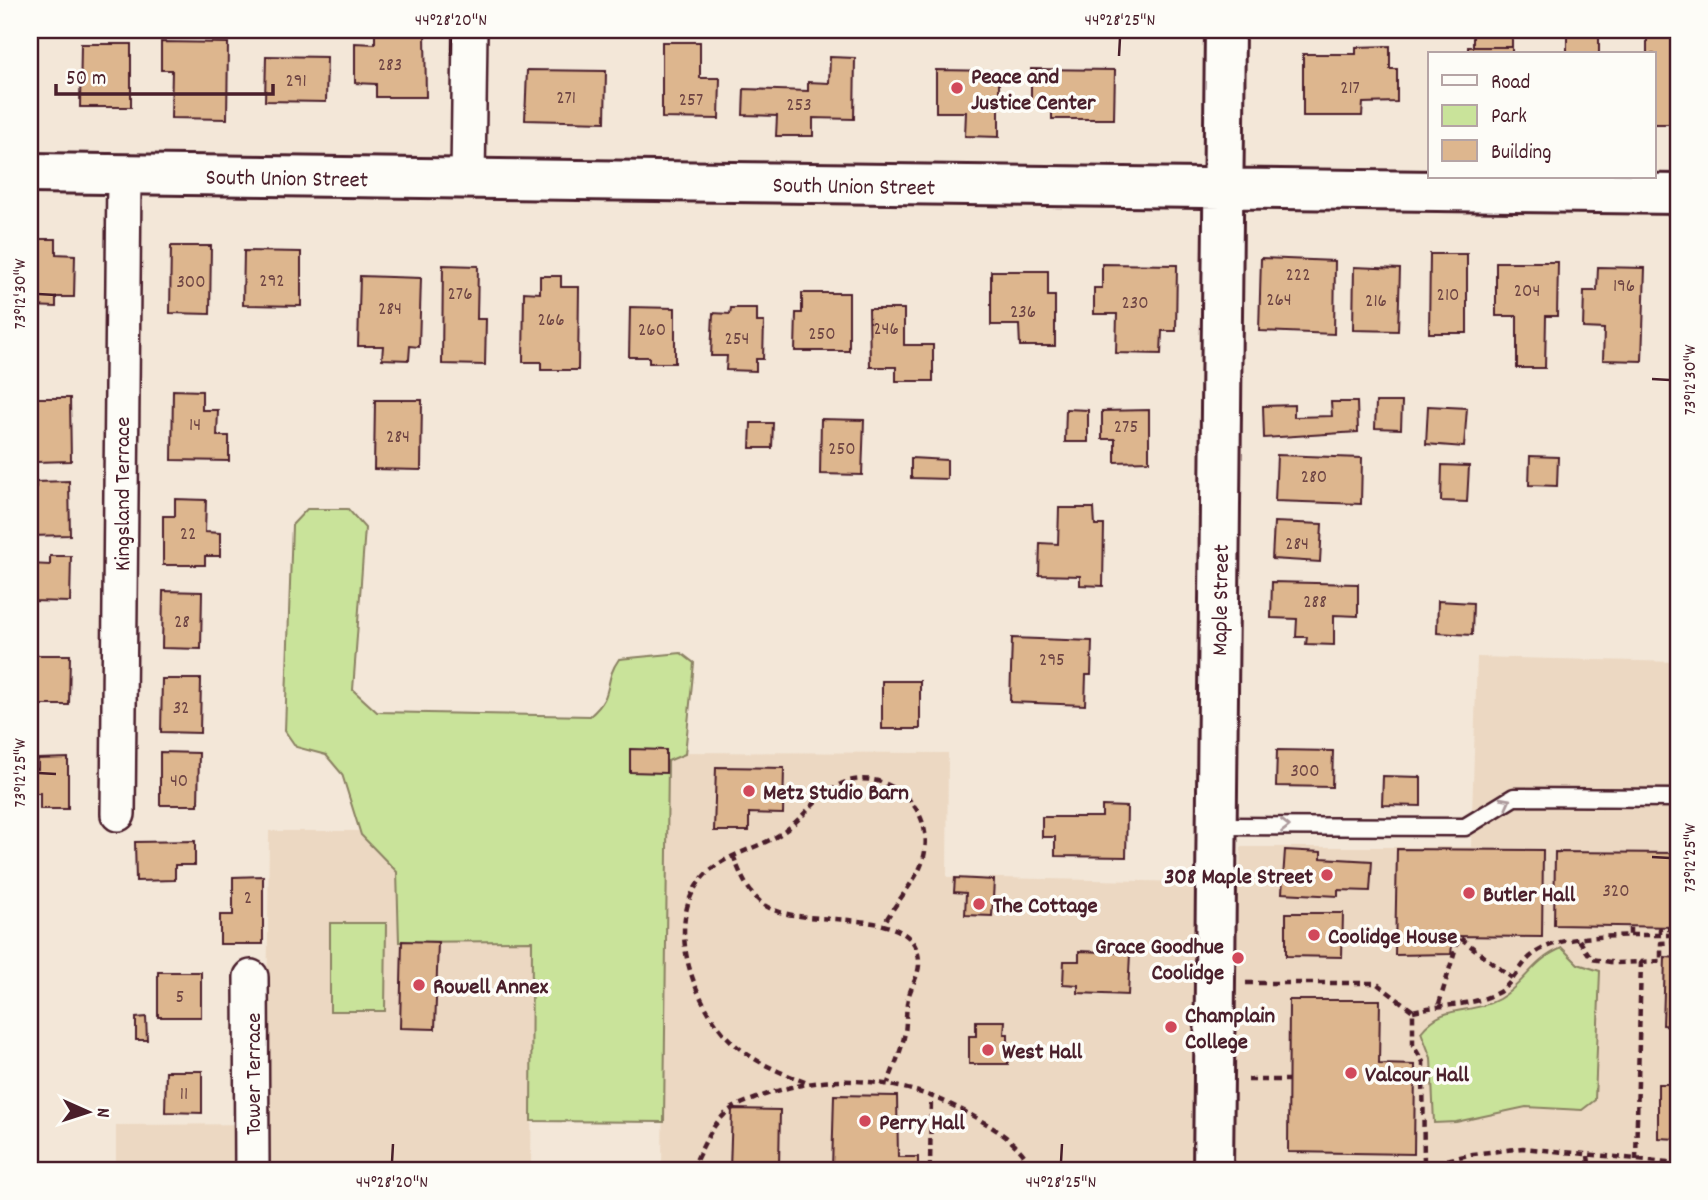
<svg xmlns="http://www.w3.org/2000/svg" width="1708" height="1200" font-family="Dekko,sans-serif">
<rect width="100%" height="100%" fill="#f3e7d8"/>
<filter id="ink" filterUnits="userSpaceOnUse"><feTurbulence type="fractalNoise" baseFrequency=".0143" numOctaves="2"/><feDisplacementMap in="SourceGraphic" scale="14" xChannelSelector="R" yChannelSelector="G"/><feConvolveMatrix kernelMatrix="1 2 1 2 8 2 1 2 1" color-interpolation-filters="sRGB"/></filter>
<g filter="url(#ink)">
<!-- built -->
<path fill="#ecd8c2" d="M1477 657 1678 662V1170H662L666 752 948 753 947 877 1240 883 1241 847H1471Z
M269 831H402L533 940 531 1170H116V1125L266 1124Z"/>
<!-- green -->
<path fill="#c9e39a" stroke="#8a8162" stroke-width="2" d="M307 509H348L365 528 353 690 377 712 590 716C616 694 602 683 619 659L681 653 694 663 685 754 668 761 664 1122 531 1121 532 941 399 942 397 872 361 835 342 774 326 755 296 747 285 731 292 525Z
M330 923H386L385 1011H330Z
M1562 948 1578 964 1600 971 1595 1100 1582 1110 1526 1107 1456 1122 1434 1123 1431 1058 1421 1032C1445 1002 1469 1016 1499 999 1524 985 1532 960 1562 948Z"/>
<!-- building -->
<path fill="#ddb68e" stroke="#4a1f2b" stroke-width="2" d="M1473 30H1512V47H1473Z
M1567 30H1599V54H1567Z
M375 34H425L426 97H376V84L355 83V43L375 44Z
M30 37H34L33 104H30Z
M1647 38H1673L1674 75H1678V124H1654V54H1647Z
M161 42 228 43 227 119 171 118 172 70H161Z
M662 42H700V78H720L719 119 662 118Z
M81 44H131V107H80Z
M1390 46V69H1397V102L1363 103 1362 116H1303V54H1356V47Z
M1468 47H1512V54H1468Z
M266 56 327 57 326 102 265 101Z
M830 57 855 58 854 119 813 118V136H776L777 116 743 115 744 89 808 91V82L829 83Z
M1031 69 1115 70 1114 119H1052V106H1031Z
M527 70 606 71 605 122 525 120Z
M936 70 999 71V137L965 136 966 112H936Z
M30 239H56V254L75 255 74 297H56V307L30 306Z
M171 246H211L210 314 170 313Z
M244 251 301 252V306L243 305Z
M1430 254H1467V333H1429Z
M1261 258 1335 261 1334 334 1259 331Z
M1496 262H1558L1557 316H1546L1545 368H1517V316H1496Z
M1102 264 1177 265 1176 331H1162L1161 354 1116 353 1117 314H1094V288H1102Z
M443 265 478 266 477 319H486L485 365 442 364Z
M1354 267 1400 269 1398 331 1353 330Z
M1598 267 1645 268 1642 361 1603 360 1604 329 1583 328 1584 291H1597Z
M991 271H1048V296H1055V346H1020L1019 325H991Z
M360 276 421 278 419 347 410 346 409 360 382 359 383 346H358Z
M540 276H561V287H579L578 370H541V362H523L524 292 540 293Z
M802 293H849V351H795L796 313H802Z
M630 307 675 308V363H649V357H629Z
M731 308H757V322H764L763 359H756V371L726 370 727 356H711L713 313 730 314Z
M869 309H904V345H933V381H896V367H870Z
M173 390 202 391V410H218L217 436H229V461L172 460Z
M35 398H70L71 461 36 462Z
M375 400H422L421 470 374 469Z
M1331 402H1357L1358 432 1264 438 1263 406 1294 405V417L1332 416Z
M1376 402H1402L1401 429 1375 428Z
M1428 406 1467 408 1464 447 1426 444Z
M1066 409 1088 410V442H1065Z
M1149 410V461L1115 462V439H1102V411Z
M821 419 864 420 862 475 820 474Z
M751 423H773L772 448H750Z
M1277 455 1362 458 1361 504 1275 501Z
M1530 456 1558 457 1557 486 1529 485Z
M911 458 947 460V479L911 478Z
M1442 465 1469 466 1467 502 1441 501Z
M69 481 70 535 30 536V509L36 508V482Z
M175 499 206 500 205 532 220 533V556H205V565H163V516H175Z
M1059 508H1094L1095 525H1104L1103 586 1080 585V576L1039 575 1040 543 1058 544Z
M1274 522 1322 524 1320 562 1272 559Z
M50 556H71L70 602 30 601V564L50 565Z
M1272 582 1358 584V616L1334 615V645L1306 644 1307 637H1296L1297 619 1271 618Z
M163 591 202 592 201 649 162 648Z
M1438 601 1473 603 1472 635 1437 633Z
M1012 638 1092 641 1091 675H1086L1085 705 1010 702Z
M32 655H70L69 705H32Z
M162 679H201L200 733 161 732Z
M882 681H920V729H882Z
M630 749 666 750V773L630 772Z
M1277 750 1333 751 1332 787 1276 786Z
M160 752 199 753 198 805H160Z
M68 758V809H40V793H30V768L38 769V759Z
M716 767 784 768 783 814 749 813V831H714Z
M1383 776 1421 777V806L1382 805Z
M1102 806 1127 807 1126 857 1055 856V837H1042V817H1102Z
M195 841V865H175V880L136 881 135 842Z
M1397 849 1543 850 1542 937 1453 936 1451 954 1395 955Z
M1285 850 1321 852V858L1372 861 1370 891 1338 890V896L1282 893Z
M1555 852 1678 853V927L1554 925Z
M263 876V944H220V915H233V877Z
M955 878 994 880 992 916 965 915 966 893 954 892Z
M1286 913H1343L1342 957 1286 956Z
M402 941 438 942 435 1029 400 1028Z
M1079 951 1130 953 1128 995 1078 993V985L1063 984 1064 961H1079Z
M1665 957 1678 958V1026L1663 1025Z
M158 972H201V1017H158Z
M1289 1000H1380L1379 1064 1415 1065 1414 1154 1288 1152Z
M146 1017 147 1040H136V1018Z
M976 1021H1005L1004 1034H1008V1064H969V1036H976Z
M166 1071H202V1113L165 1112Z
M1658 1084H1678V1139L1658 1138Z
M834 1095 897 1096 898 1157H918V1170H832Z
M732 1109 780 1110 779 1167H788V1170H730Z"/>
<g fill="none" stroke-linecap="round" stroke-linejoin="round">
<!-- lane casing -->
<g stroke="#4a1f2b" stroke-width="21">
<path id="lane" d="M1217 826 1465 827 1514 797 1678 798"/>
</g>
<!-- street casing -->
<g stroke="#4a1f2b" stroke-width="38">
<path id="street" d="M468 179 470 30
M118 814 124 175
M251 977 252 1170"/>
</g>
<!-- secondary casing -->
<g stroke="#4a1f2b" stroke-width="44">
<path id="secondary" d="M30 173 1678 194
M1213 1170 1225 30"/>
</g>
<!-- path -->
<path stroke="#4a1f2b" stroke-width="4.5" stroke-dasharray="7 5" stroke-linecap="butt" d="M733 855C740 873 747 892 763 904 800 933 921 899 919 965 918 976 912 985 909 995 905 1007 907 1020 905 1032 902 1050 894 1066 888 1083
M1660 934V929H1678
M1630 935H1678
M1579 940 1592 959 1616 963 1661 961V943L1678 942
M1246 983H1376L1413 1011V1045L1423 1062 1424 1170
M1439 1004 1459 937 1512 978
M1413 1011C1441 1004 1470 1007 1497 993 1511 986 1519 967 1530 957 1555 935 1598 938 1630 935V926
M1248 1080H1288
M805 1082C776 1071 748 1059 727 1037 691 998 662 916 707 873 728 853 758 849 782 833 804 818 818 794 843 783 860 776 879 779 894 788 923 804 934 840 919 870 909 889 894 905 884 924
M1588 1156 1590 1170
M1636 1160 1641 961
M1244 1168 1424 1165 1473 1154 1523 1148 1678 1163
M416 1170V1159
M691 1170C701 1152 709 1129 724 1115 733 1105 750 1101 762 1096 835 1069 912 1079 978 1119 1000 1131 1021 1146 1033 1169
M930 1170 1182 1169
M930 1170 931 1094"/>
<!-- lane -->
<use href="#lane" stroke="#fdfcf7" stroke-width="16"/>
<!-- street -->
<use href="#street" stroke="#fdfcf7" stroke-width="33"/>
<!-- secondary -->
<use href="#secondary" stroke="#fdfcf7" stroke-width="38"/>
</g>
<!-- one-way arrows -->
<defs><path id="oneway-chevron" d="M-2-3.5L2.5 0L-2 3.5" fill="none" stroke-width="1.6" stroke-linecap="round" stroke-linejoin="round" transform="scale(1.75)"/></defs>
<g stroke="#ac999b">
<use href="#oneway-chevron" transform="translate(1506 802) rotate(-28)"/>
<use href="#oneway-chevron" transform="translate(1285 826)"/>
</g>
</g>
<!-- ticks -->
<path fill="none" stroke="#4a1f2b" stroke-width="2.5" d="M450 56 451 38M1119 56 1120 38M38 294 56 295M1652 379 1670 380M38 773 56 774M1652 857 1670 858M392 1162 393 1144M1061 1162 1062 1144"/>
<!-- markers -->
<g fill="#d1495b" stroke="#fdfcf7" stroke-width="2.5">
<circle cx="957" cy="88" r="7"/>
<circle cx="749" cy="791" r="7"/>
<circle cx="1327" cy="875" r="7"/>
<circle cx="1469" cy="893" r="7"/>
<circle cx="979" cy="904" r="7"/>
<circle cx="1314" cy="935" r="7"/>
<circle cx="1238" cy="958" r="7"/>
<circle cx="419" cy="985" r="7"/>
<circle cx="1171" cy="1027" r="7"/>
<circle cx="988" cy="1050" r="7"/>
<circle cx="1351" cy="1073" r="7"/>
<circle cx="865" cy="1121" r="7"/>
</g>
<g text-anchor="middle" stroke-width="7" stroke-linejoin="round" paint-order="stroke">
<!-- number labels -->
<g font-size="19" fill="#6f4544">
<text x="390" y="70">283</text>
<text x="296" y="86">291</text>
<text x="1350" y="93">217</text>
<text x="566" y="103">271</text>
<text x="691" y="105">257</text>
<text x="799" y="110">253</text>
<text x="1298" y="280">222</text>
<text x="272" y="286">292</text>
<text x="191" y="287">300</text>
<text x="1624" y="291">196</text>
<text x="1527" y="296">204</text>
<text x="460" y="299">276</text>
<text x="1448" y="300">210</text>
<text x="1279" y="305">264</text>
<text x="1376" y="306">216</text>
<text x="1135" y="308">230</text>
<text x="390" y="314">284</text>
<text x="1023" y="317">236</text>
<text x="551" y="325">266</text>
<text x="886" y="334">246</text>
<text x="652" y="335">260</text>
<text x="822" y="339">250</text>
<text x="737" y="344">254</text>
<text x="195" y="430">14</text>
<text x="1126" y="432">275</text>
<text x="398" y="442">284</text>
<text x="842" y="454">250</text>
<text x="1314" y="482">280</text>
<text x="188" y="539">22</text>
<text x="1297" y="549">284</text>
<text x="1315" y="607">288</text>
<text x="182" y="627">28</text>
<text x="1052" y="665">295</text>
<text x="181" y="713">32</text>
<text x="1305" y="776">300</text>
<text x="179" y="786">40</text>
<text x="1616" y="896">320</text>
<text x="248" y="903">2</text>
<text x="180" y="1002">5</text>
<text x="184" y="1099">11</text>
</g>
<!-- poi labels -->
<g font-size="23" font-weight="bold" fill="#4a1f2b" stroke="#fdfcf7" text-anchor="start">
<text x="971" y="83">Peace and<tspan x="971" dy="26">Justice Center</tspan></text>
<text x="763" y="799">Metz Studio Barn</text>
<text x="1313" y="883" text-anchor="end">308 Maple Street</text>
<text x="1483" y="901">Butler Hall</text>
<text x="993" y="912">The Cottage</text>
<text x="1328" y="943">Coolidge House</text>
<text x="1224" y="953" text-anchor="end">Grace Goodhue<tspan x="1224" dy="26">Coolidge</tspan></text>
<text x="433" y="993">Rowell Annex</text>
<text x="1185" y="1022">Champlain<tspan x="1185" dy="26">College</tspan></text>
<text x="1002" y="1058">West Hall</text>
<text x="1365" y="1081">Valcour Hall</text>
<text x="879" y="1129">Perry Hall</text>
</g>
<!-- street labels -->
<g font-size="23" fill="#4a1f2b" stroke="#fdfcf7">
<text transform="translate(287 177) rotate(1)" y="8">South Union Street</text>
<text transform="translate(854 185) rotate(1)" y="8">South Union Street</text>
<text transform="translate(121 494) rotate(-90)" y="8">Kingsland Terrace</text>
<text transform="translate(1219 600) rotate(-89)" y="8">Maple Street</text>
<text transform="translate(252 1074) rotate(-90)" y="8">Tower Terrace</text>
</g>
</g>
<!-- margin -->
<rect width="1708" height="1200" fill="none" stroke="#fdfcf7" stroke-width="77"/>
<!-- legend -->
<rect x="1428" y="52" width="228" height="126" fill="#fdfcf7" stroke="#b5a4a5" stroke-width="2"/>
<rect x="1442" y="75" width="35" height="10" fill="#fdfcf7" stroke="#b5a4a5" stroke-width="2"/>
<text x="1491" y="88" font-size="21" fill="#4a1f2b">Road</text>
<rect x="1442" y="105" width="35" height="21" fill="#c9e39a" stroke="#b5a4a5" stroke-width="2"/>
<text x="1491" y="122" font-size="21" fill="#4a1f2b">Park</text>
<rect x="1442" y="140" width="35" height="21" fill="#ddb68e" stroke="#b5a4a5" stroke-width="2"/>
<text x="1491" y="158" font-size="21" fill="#4a1f2b">Building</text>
<!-- north arrow -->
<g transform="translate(88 1112) rotate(93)" stroke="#fdfcf7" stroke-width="5" paint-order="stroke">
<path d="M0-5L12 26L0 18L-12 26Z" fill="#4a1f2b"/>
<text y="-10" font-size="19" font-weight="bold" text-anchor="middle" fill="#4a1f2b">N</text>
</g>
<!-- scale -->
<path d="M56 84v10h217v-10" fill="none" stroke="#4a1f2b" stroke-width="3.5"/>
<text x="66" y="84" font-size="21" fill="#4a1f2b" stroke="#fdfcf7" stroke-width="5" paint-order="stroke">50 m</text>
<rect x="38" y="38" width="1632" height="1124" fill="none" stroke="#4a1f2b" stroke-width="2.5"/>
<g font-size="18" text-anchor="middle" fill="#4a1f2b">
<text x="451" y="25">44°28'20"N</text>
<text x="1120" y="25">44°28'25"N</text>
<text transform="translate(19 294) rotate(-90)" y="6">73°12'30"W</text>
<text transform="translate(1689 380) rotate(-90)" y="6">73°12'30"W</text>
<text transform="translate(19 773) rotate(-90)" y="6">73°12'25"W</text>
<text transform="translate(1689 858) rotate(-90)" y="6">73°12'25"W</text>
<text x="392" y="1187">44°28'20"N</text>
<text x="1061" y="1187">44°28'25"N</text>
</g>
</svg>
